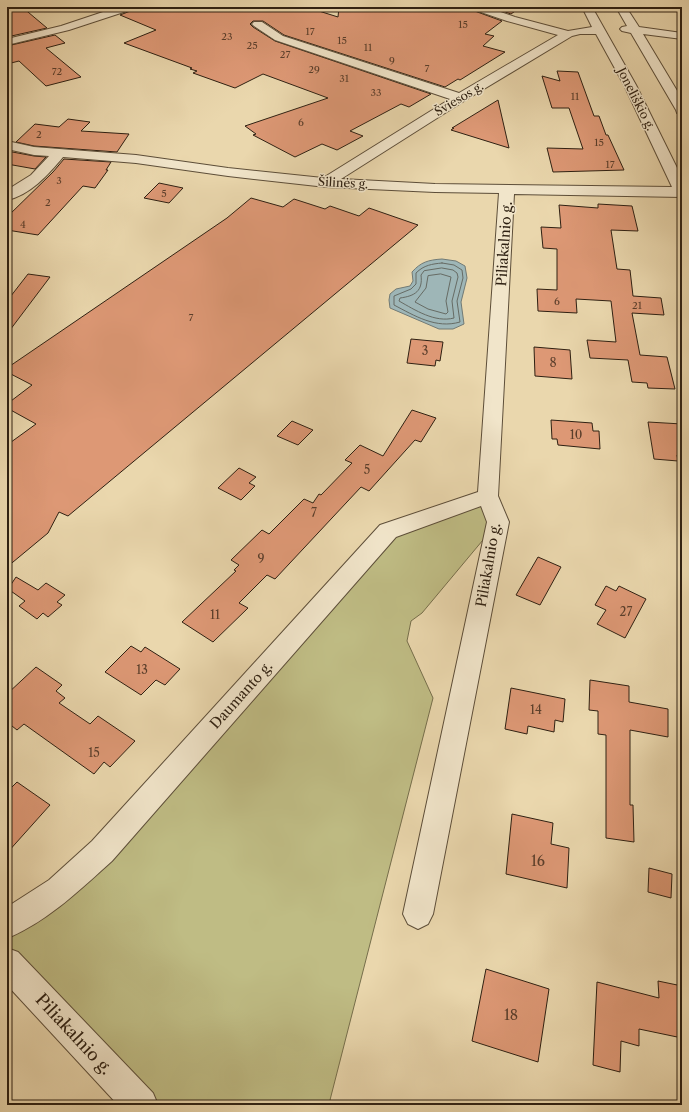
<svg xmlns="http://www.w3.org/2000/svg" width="689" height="1112" font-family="'Libre Caslon Text',serif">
<rect width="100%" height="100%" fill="#ead7ad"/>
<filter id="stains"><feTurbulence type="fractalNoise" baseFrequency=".005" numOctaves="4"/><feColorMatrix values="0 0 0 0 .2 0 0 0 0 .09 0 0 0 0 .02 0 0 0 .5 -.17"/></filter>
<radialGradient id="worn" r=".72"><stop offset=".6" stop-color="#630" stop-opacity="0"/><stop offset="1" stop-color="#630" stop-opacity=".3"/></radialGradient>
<!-- green -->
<path fill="#bfbc84" stroke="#766e4b" d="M488 496 498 522 422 613 411 621 407 641 433 698 330 1100 342 1105H141L7 963V932L59 890 388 531Z"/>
<!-- water -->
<path fill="#9eb6b7" stroke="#717a75" d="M442 259 456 261 465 266 467 278 461 302 464 324 453 329H439L390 308 389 300 390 294 396 289 410 286 413 281 412 272C421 262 428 260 442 259Z"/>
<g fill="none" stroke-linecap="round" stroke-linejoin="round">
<!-- shore -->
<path stroke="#666b64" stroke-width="1" d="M442 263 454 265 462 270 463 278 457 301 460 322C436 329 415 316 394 305V296L411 289 416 284V273C424 265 432 264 442 263Z
M442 268 453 270 457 273 458 277 452 301 454 318C435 323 415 310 399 301L400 298C415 296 423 291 421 275L424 271Z
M441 274 451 277 446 301 448 312 446 314 428 309 415 302 426 288 428 276Z"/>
</g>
<!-- building -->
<path fill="#dd9875" stroke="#2e2012" d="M7 7H22L47 28 7 37Z
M135 7H306L338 17 339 7H470L472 10 502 21 485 34 494 36 483 46 505 52 460 80 458 79 445 87 284 35 263 21H253L250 24 253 27 275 41 431 94 409 107 401 104 350 131 363 136 337 150 322 144 295 157 253 135 256 134 245 126 328 98 263 74 235 88 193 73 197 71 190 69 192 68 124 43 156 30 120 15 133 10Z
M491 7H521L511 14Z
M55 35 65 43 46 48 81 77 46 86 19 61 7 64V46Z
M557 71 578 72 594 116H599L606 135H608L624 170 553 172 547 148 583 149 569 108H552L542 76 560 81Z
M498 100 509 148 451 130 454 128H452Z
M68 119 90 122 81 131 129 134 117 152 34 146 16 142 35 124 59 127Z
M7 151 34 156 46 157 35 169 7 164Z
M64 159 111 162 106 170H108L95 188 83 186 38 235 7 230V217L53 172Z
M159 183 183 188 169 203 144 198Z
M251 198 283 207 294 199 325 209 330 206 359 216 369 208 418 225 68 516 59 512 48 533 7 567V445L36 424 7 408V404L32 385 7 372V368L227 218Z
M598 204 632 206 638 231 611 230 617 269 630 270 633 296 661 298 664 315 632 313 640 355 667 357 675 389 648 388 647 383 632 382 628 360 590 358 587 340 616 342 611 301 576 299 577 313 538 311 537 289 557 290V249L543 248 541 227 561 228 559 205 598 208Z
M28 274 50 277 7 334V301Z
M411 339 443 342 440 361 436 360 435 366 407 363Z
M534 347 570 350 572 379 535 376Z
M412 410 436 418 421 442 415 440 369 491 361 487 275 579 267 575 239 603 248 608 213 642 182 622 236 571 234 570 239 565 231 560 262 530 269 534 304 499 313 503 319 494 321 495 352 463 345 460 360 445 383 456Z
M551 420 592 423 593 431H599L600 449 558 445 557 439H552Z
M292 421 313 430 298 445 277 436Z
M648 422 682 424V455H677L678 461 654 459Z
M239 468 256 477 249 483 255 486 241 500 218 488Z
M538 557 561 567 540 605 516 595Z
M16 577 38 590 46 583 65 595 57 602 62 605 48 617 43 613 37 619 19 606 25 601 8 589Z
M606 586 616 591 619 586 646 599 625 638 597 624 606 610 595 605Z
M131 646 141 652 145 647 180 669 165 685 156 680 141 695 105 672Z
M36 667 62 685 56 691 65 698 59 703 90 724 98 716 135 741 110 767 104 762 94 774 24 724 17 730 7 722V694Z
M590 680 629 686V702L668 709V737L630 730V805H633L634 842 606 838V735L598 734V711L589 710Z
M511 688 565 699 563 722 555 720 554 732 528 726 527 734 505 729Z
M17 782 50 805 7 853V792Z
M512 814 553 823 551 844 569 848 567 888 506 874Z
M649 868 672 874 671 898 648 892Z
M486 969 549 989 538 1062 472 1041Z
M658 981 682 986V1038L639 1029V1046L621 1041 620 1072 593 1065 597 982 659 998Z"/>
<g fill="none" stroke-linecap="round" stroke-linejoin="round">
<!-- minor casing -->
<g stroke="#5d4e39" stroke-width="2">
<path id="minor" d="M118 7H134L133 9 69 30 7 45V39L61 26Z
M471 7H486L515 17 568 31 592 27 582 7H592L636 85 682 178V197L514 194 498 496 509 522 433 914 428 924 418 929 408 924 403 914 487 522 481 506 396 537 112 861C81 889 49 920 10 937L7 936V907L49 880 92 841 380 525 478 492 499 193 435 192 326 187 228 176 136 163 63 157C48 175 30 195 7 200V190L31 175 49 156 34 155 7 149V141L34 147 136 155 228 168 323 178 450 99 275 40 254 26 252 24 254 22H262L283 36 459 93 558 35 507 21 472 9ZM580 34H596L624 85 672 187 435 184 341 179 464 101 572 36Z
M616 7H626L639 27 682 33V39L643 34 682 99V114L677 113 676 110 631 33 622 31 620 29 622 27 627 26Z
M7 948 18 952 153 1093 158 1105H118L7 985Z"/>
</g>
<!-- minor -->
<use href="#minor" fill="#f1e5ca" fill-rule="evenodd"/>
</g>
<g text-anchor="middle" stroke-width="3" stroke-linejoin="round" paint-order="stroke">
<!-- far-number labels -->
<g font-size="10" fill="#5a3e2b">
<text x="463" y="28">15</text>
<text x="310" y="35">17</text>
<text x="227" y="40">23</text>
<text x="342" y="44">15</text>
<text x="252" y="49">25</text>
<text x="368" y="51">11</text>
<text x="285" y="58">27</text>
<text x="392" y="64">9</text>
<text x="427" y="72">7</text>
<text x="314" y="73">29</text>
<text x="57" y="75">72</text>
<text x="344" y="82">31</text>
<text x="376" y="96">33</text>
<text x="575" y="100">11</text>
<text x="301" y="126">6</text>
<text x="39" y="138">2</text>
<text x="599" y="146">15</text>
<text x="610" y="168">17</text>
<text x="59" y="184">3</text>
<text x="164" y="197">5</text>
<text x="48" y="206">2</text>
<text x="23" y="228">4</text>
<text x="557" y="305">6</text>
<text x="637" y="309">21</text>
<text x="191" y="321">7</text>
</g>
<!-- far-street labels -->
<g font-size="12" fill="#2e2012" stroke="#f1e5ca">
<text transform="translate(459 99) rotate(-31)" y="4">Šviesos g.</text>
<text transform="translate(636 99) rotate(63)" y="4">Joneliškio g.</text>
<text transform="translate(343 183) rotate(3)" y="4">Šilinės g.</text>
</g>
<!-- number labels -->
<g font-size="12" fill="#5a3e2b">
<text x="425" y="355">3</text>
<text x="553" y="367">8</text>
<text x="576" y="439">10</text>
<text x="367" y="474">5</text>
<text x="314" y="517">7</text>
<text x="261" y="563">9</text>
<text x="626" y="616">27</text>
<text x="215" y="619">11</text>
<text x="142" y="674">13</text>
<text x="536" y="714">14</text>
<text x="94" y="757">15</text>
</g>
<!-- street labels -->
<g font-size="14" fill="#2e2012" stroke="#f1e5ca">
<text transform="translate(504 244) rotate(-86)" y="5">Piliakalnio g.</text>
<text transform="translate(488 565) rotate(-80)" y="5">Piliakalnio g.</text>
<text transform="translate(241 695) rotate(-48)" y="5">Daumanto g.</text>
</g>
<!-- near-number labels -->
<g font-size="14" fill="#5a3e2b">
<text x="538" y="866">16</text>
<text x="511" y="1020">18</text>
</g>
<!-- near-street labels -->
<g font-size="17" fill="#2e2012" stroke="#f1e5ca">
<text transform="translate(74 1034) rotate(47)" y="6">Piliakalnio g.</text>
</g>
</g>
<!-- margin -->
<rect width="689" height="1112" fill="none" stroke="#ead7ad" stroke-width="24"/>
<rect x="8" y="8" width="673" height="1096" fill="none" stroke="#2e2012" stroke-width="2"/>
<rect x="12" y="12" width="665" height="1088" fill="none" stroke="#2e2012"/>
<rect width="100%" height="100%" filter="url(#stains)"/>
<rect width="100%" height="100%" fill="url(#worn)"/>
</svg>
